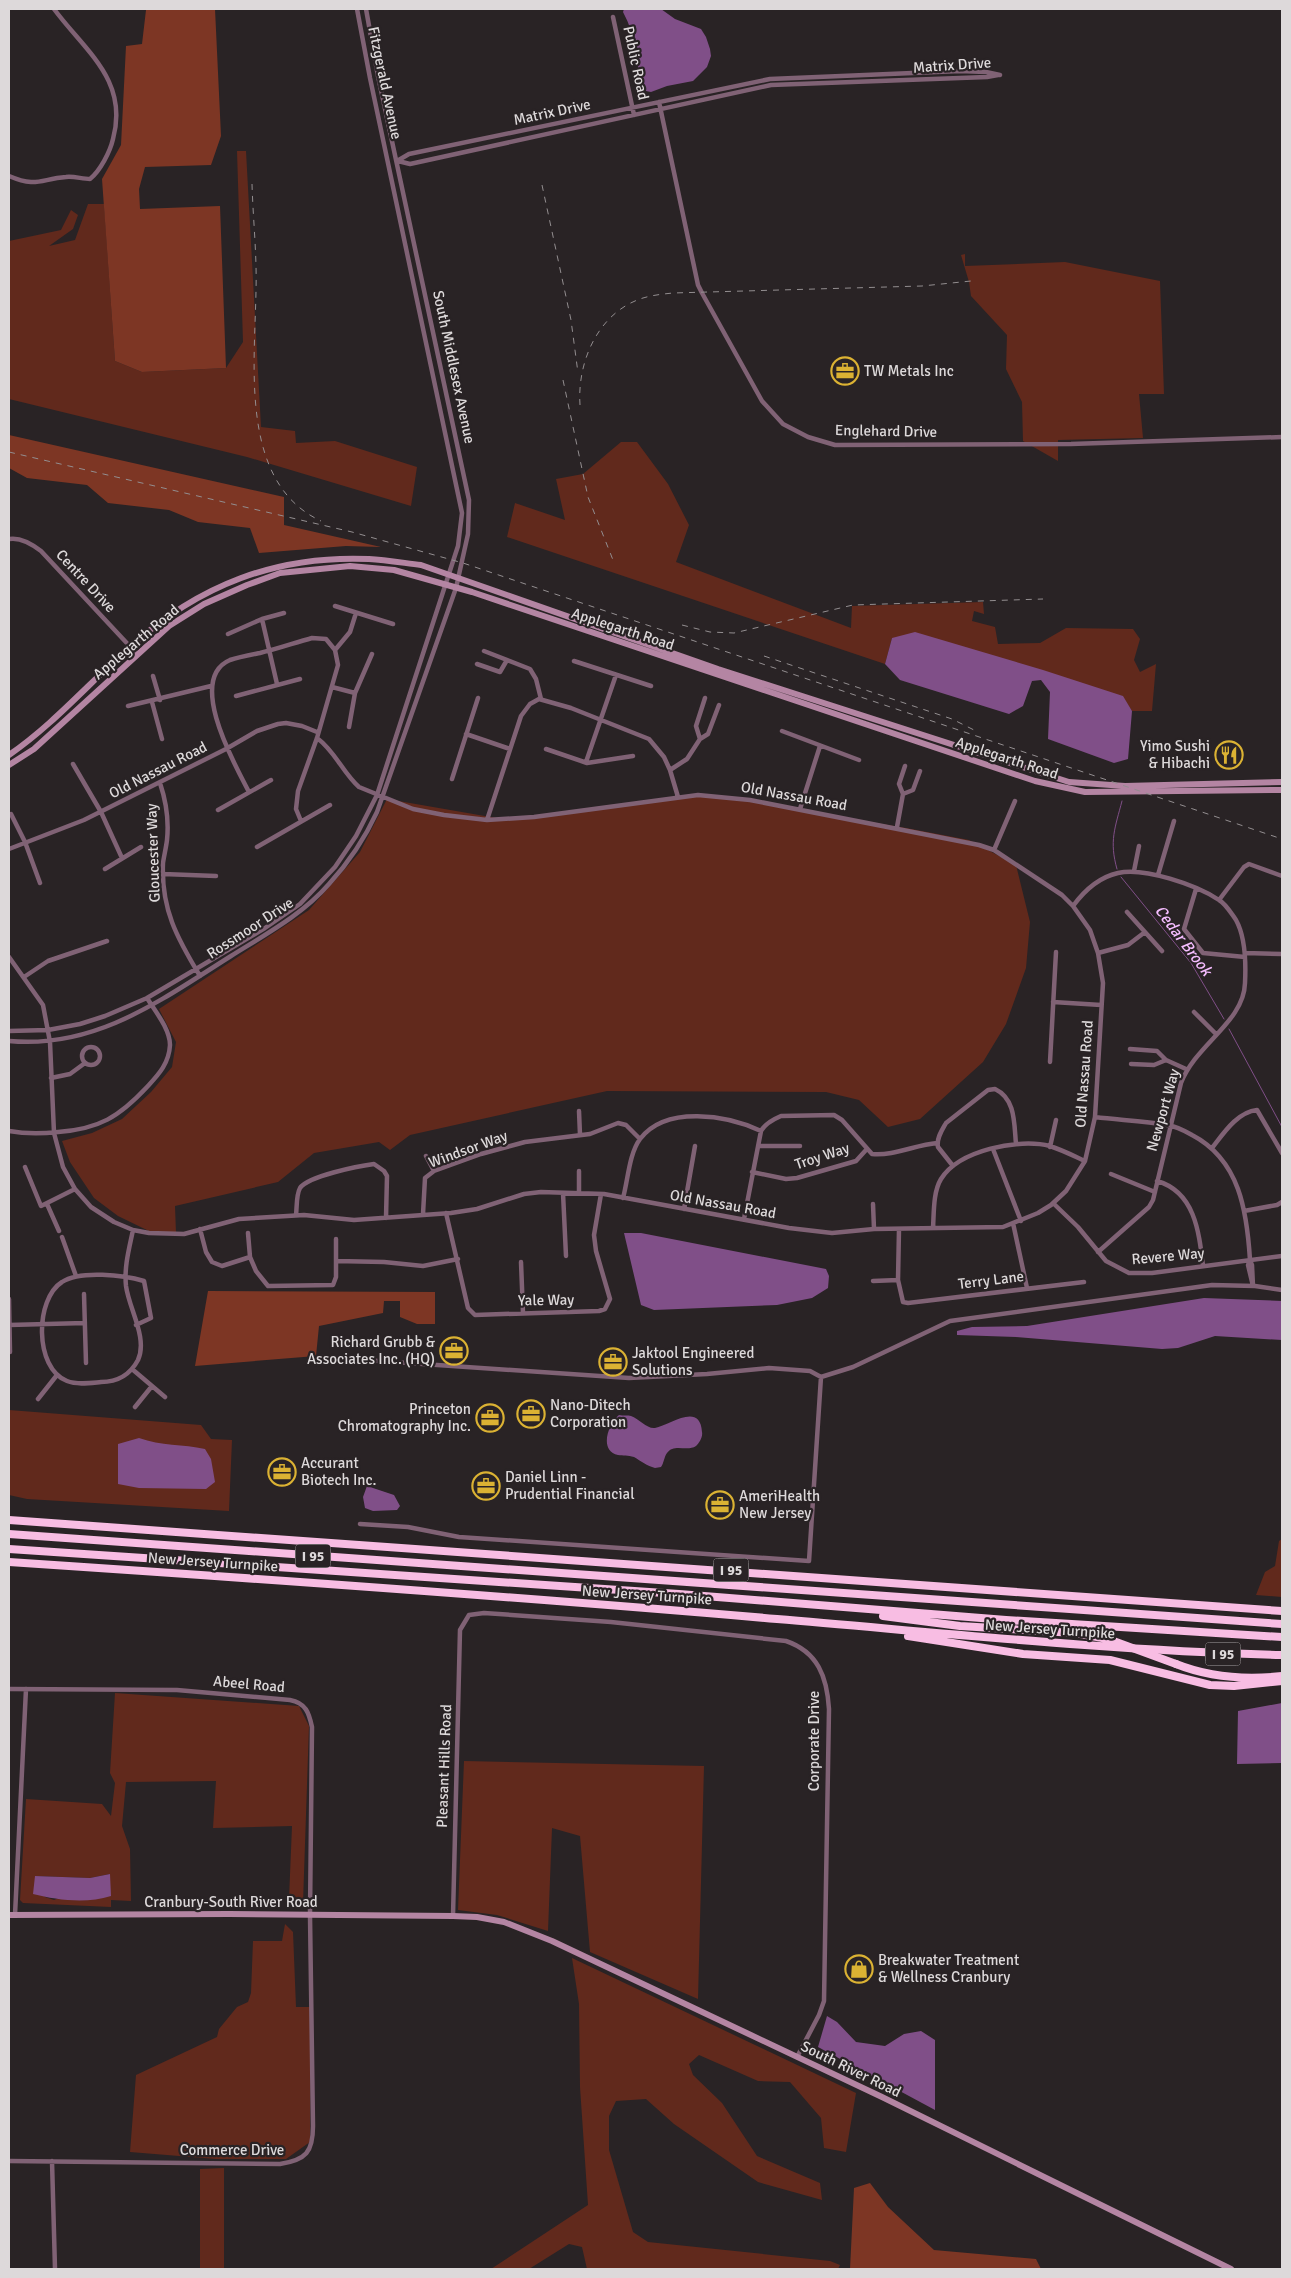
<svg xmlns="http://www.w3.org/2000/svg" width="1291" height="2278" font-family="Signika,sans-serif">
<rect width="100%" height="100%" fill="#292325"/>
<!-- green -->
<path fill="#61291c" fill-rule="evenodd" d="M237 151H246L261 427 295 431 296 443 335 441 417 467 411 506 247 457 9 399V241L61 230 71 210 78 215 73 229 49 246 75 240 88 204H104L115 361 142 372 226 368 243 342Z
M965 254V266L1065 262 1160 281 1164 394H1139L1143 438 1058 440V461L1023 441 1022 402 1006 369 1007 335 971 296 969 282 961 255Z
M621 442H637L668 484 689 525 676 562 851 628 852 606 983 602 984 614 974 611 972 621 995 627 998 644 1040 643 1066 628 1133 629 1140 639 1134 660 1140 672 1156 664 1152 711H1132L1122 696 892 638 885 664 507 537 515 503 565 520 556 479 583 474Z
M710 795 906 828 969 840 1016 865 1030 922 1026 968 1006 1024 983 1062 920 1119 888 1127 859 1100 826 1092 607 1091 410 1135 390 1150 379 1142 314 1153 278 1182 175 1206 176 1233H153L118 1216 94 1198 70 1162 62 1141 92 1133 122 1119 151 1092 172 1067 176 1042 159 1009 309 910 360 852 387 799 502 819Z
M9 1410 201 1425 211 1439 232 1440 229 1511 27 1499 9 1495Z
M1282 1539V1597L1256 1595 1265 1572 1275 1566 1279 1541Z
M115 1693 299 1706 309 1726 303 1903 289 1899 292 1826 213 1828 216 1781 126 1782 122 1826 130 1849 131 1901 111 1900V1907L23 1903 20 1900 26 1799 102 1804 111 1816 115 1783 110 1773ZM110 1874 54 1900 45 1897 35 1876 90 1878Z
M464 1761 704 1766 698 1999 590 1952 580 1836 552 1828 548 1931 497 1915 458 1910Z
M285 1924 293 1932 296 2007H311L310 2142 286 2159H216L130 2152 136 2075 217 2037 219 2029 237 2007 248 2002 251 1993 253 1941H282Z
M572 1958 856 2093 846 2152 824 2148 821 2118 790 2082 758 2081 699 2055 689 2064 693 2075 722 2103 757 2156 820 2183 822 2200 758 2182 674 2124 646 2099 616 2101 609 2116V2150L633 2232 648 2242 830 2261 840 2265 838 2269H587L582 2247 569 2244 529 2269H491L588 2205 580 2087 579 2004Z
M224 2168V2269H200V2169Z"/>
<!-- forest -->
<path fill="#7d3624" d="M156 9H215L221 136 211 165 145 167 139 189 140 209 220 206 226 368 142 372 115 361 102 179 121 145 126 46 142 44 146 10Z
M9 435 284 497V525L381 547 346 546 259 553 250 528 198 522 169 510 108 503 87 485 27 478 9 468Z
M208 1291 435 1292V1324H417L400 1317V1301H384L383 1313 319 1326 316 1356 195 1366Z
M870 2183 888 2207 934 2250 1036 2259 1041 2269H850L854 2188Z"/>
<!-- water -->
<path fill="#804f88" d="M624 9H661L675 19 701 29 706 37 710 49 711 56 707 67 693 81 667 86 651 92 641 90 639 85C638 59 636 36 623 12Z
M915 632 1043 670 1123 696 1132 711 1128 759 1114 763 1048 739 1050 692 1041 680 1032 681 1023 706 1009 714 900 680 885 664 892 638Z
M624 1233H641L826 1269 829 1276 828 1288 812 1298 777 1305 654 1310 641 1305Z
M1204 1298 1282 1301V1340L1215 1336 1178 1348 1162 1349 1016 1337 957 1335V1331L972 1327 1027 1326Z
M619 1415C623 1416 628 1415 631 1416 639 1419 647 1429 655 1428 669 1426 700 1401 702 1432 703 1437 699 1443 696 1446 687 1452 674 1443 667 1453 664 1457 664 1463 661 1467L655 1468C647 1466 641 1461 634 1457 628 1455 623 1456 618 1455 598 1450 609 1423 619 1415Z
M139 1438C161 1446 183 1444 205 1449L211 1459 215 1482 206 1489 139 1488 118 1484V1444Z
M367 1486 394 1495 400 1506 397 1510 373 1511 365 1508 363 1497Z
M1282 1703V1763L1237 1764 1238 1711Z
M110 1874 111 1896C86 1904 57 1900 33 1894L35 1876 90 1878Z
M827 2016 837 2022 856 2042 885 2046 904 2034 921 2031 935 2040V2110L818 2047Z"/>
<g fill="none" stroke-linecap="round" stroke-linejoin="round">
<!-- stream -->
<path stroke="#804f88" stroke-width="1" d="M1117 869C1109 841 1115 828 1122 801
M1121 877 1191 963 1224 1019
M1229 1029 1282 1127"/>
<!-- street -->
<path stroke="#806275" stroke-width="4.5" d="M613 17 634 115
M659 102 698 285 702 293 762 401 783 424 808 437 835 445 1071 444 1282 437
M397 161 409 154 770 79 960 71 986 72 1000 75
M398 161 410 164 771 85 987 77 998 75
M9 176C37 188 40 179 66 177 74 176 82 179 90 179 100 171 110 152 113 139 129 80 85 51 54 9
M9 539C20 537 32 544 41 551L137 654
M335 606 393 624
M262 619 277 684
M228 634 262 619 284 613
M335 650 350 632 356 613
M484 651 530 669 536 679 541 699
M574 661 651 686
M477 664 500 672 507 660
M153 676 160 700
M332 687 355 693
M236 696 300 679
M152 702 162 739
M128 706 211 686
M349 727 355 693 372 654
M782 731 859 760
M466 734 510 749
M700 739 696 726 705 698
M546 749 587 763 633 756
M586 762 616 675
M73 764 101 812 122 858
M670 770 687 759 700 739 708 734 719 705
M452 779 478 698
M160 783C166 801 169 821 167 840 166 848 164 856 163 863 161 909 177 938 200 976
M249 792C235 765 186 679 230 660 239 657 250 655 260 653 277 649 294 643 312 638L326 639 335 650 338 665 317 738 298 791 296 809 301 821
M903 794 899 784 905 766
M800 809 820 746
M218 810 271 780
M11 814 25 842 40 883
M487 820 521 716 530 704 539 699 571 708 649 739 664 757 670 770 678 797
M897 827 903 794 913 790 920 771
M257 847 330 805
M9 849 84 820 226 749 257 731 278 724 286 723 302 726 317 732
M994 850 1015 801
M105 869 141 847
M1134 871 1139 846
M163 874 216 876
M1158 875 1174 821
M1196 889 1184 929 1203 953 1245 957
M1219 900 1244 867 1249 864 1282 876
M1073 906C1084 891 1100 877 1118 873 1144 867 1197 885 1219 900 1226 904 1231 913 1236 920 1246 938 1246 963 1245 983 1244 1022 1196 1044 1181 1083L1153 1200 1149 1207 1098 1252
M1127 912 1162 951
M1098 953 1128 945 1145 932
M1245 953 1282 954
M9 957 43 1005 50 1042 54 1133 63 1167 75 1189 91 1207 114 1222 133 1230 149 1233 184 1234 239 1219 304 1215 354 1220 451 1213 477 1209 524 1194 541 1192 604 1194 789 1228 832 1233 874 1229 1003 1227 1038 1213 1051 1205 1066 1191 1085 1161 1095 1117 1103 983 1098 953 1090 930 1073 906 1062 895 994 850 979 845 750 800 698 795 534 817 487 820 444 815 413 809 359 787C343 773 335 751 317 738
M24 977 48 961 107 941
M1053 1002 1101 1005
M1194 1012 1216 1034
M9 1031 48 1030 80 1024 105 1016 147 998 265 928 300 904 335 867 356 836 377 795 458 546 462 513 370 78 357 9
M9 1041C96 1049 161 1000 231 956 266 934 302 915 329 884 349 862 365 838 377 812L456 588 468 534 469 500 378 76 366 9
M82 1056a9 9 0 1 1 18 0a9 9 0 1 1-18 0Z
M1130 1049 1157 1051 1166 1060 1186 1069
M1050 1062 1056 952
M1131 1064 1154 1065 1166 1060
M51 1078 70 1074 85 1063
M579 1111 580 1135
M1095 1117C1119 1120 1144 1121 1167 1125 1176 1126 1185 1131 1192 1135 1240 1160 1247 1212 1250 1260
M9 1131C25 1134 41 1134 58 1132 99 1129 119 1117 147 1087 158 1075 169 1064 170 1045 170 1029 155 1011 147 998
M758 1146H800
M1050 1147 1056 1120
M1212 1148C1223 1134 1237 1112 1257 1110L1282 1153
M993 1149 1021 1221
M426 1156 434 1171
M953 1166 938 1147C936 1139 942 1130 946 1123L988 1090 995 1089C1016 1099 1014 1124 1016 1144
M25 1167 41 1206 75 1189
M579 1171V1192
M752 1172 786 1179 797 1178 856 1161 866 1150
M1111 1174 1155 1192
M1157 1181C1195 1192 1199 1232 1203 1266
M563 1193 566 1256
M623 1198C628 1180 629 1154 640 1139 666 1105 727 1115 761 1131
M1053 1203 1078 1227 1106 1261 1129 1273H1152L1282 1256
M47 1204 59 1231
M873 1204 874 1229
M684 1209 695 1146
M1244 1211 1277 1205 1282 1202
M446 1213 468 1308 475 1315 599 1311 605 1309 610 1299 596 1251 594 1235 601 1194
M423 1214 425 1178 434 1171 481 1154 525 1142 590 1134 618 1123 626 1125 640 1139
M296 1215C297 1208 296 1195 300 1188 308 1176 359 1166 374 1164L384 1171 387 1176 386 1218
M744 1219 761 1131C765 1124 774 1119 781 1116L834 1115 842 1120 872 1154C894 1156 915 1145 937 1143
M1013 1223 1027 1288
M933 1228C934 1213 933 1192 941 1179 959 1150 1019 1138 1050 1146 1062 1150 1074 1156 1085 1161
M200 1229 206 1252 212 1262 222 1266 250 1257
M899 1229 898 1280 903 1302 908 1303 1084 1282
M133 1230C129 1249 124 1267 126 1286 129 1309 148 1338 138 1360 130 1375 117 1382 101 1382 90 1383 77 1385 67 1381 34 1368 35 1299 62 1282 80 1270 124 1275 144 1281L151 1318 136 1325
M248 1233 250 1257 256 1271 268 1286 333 1285 336 1277V1239
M62 1237 76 1276
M1250 1260 1252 1265 1253 1286 1248 1265Z
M336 1261 384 1262 423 1266 458 1259
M521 1262 523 1313
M873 1281 898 1280
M84 1294 86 1363
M9 1299 10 1352
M9 1325 85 1323
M321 1357 629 1378 707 1374 769 1368 810 1371 821 1377
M132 1369 165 1397
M38 1399 57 1375
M135 1407 152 1386
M360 1524 408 1527 459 1537 809 1561 821 1377 853 1367 950 1321 1212 1285 1255 1286 1282 1290
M9 1689 177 1690 290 1700C306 1703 309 1713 312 1727L310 1915 313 2126C313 2152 306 2160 280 2164L9 2161
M15 1915 26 1689
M453 1916 460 1630 469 1615 484 1613 611 1622 786 1641C818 1652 827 1677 829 1709L824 2001 819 2015 797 2057
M52 2161 55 2269"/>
<!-- secondary -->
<path stroke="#b485a3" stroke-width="6" d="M9 755C54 724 89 683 130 647 199 585 276 555 369 559 386 560 404 563 421 565L718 669 1069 782 1125 786 1282 782
M9 765 34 749 169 626 204 604 247 585 280 573 350 566 394 570 472 592 1035 781 1085 792 1282 790
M9 1915 229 1914 453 1916 477 1917 504 1922 552 1941 882 2097 1231 2269"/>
<!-- highway -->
<path stroke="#f8bde3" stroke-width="8" d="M9 1520 1282 1611
M9 1534 1282 1624
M9 1549 679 1594 1006 1620 1282 1637
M9 1562C265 1579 521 1597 777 1619 945 1633 1113 1651 1282 1655
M883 1616 960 1626 1075 1633 1108 1639
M908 1636 1023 1654 1110 1660 1210 1685 1234 1686 1282 1681
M1176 1664C1211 1678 1245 1680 1282 1676"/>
<!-- rail -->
<path stroke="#938e90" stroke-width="1" stroke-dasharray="6 6" stroke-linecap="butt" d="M252 184C253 219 257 255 256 290 255 365 239 483 321 521
M542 185 571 320 578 373
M563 380 588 497 613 560
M580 405C577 362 598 312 643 298 653 295 663 294 673 293L922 286 971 281
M9 452 352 532 463 563 1282 839
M682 625 710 632 734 633 853 605 1043 599
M764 656 952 719 974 730"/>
<!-- highway-bridge -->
<path stroke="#f8bde3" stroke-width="8" d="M1108 1639 1176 1664"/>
</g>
<!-- icons -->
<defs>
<g id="office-ring" transform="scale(1.4375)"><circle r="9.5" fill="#292325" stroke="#dbb233" stroke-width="1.5"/><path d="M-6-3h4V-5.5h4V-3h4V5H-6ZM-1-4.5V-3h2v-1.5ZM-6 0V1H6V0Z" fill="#dbb233"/></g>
<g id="restaurant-ring" transform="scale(1.4375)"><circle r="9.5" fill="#292325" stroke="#dbb233" stroke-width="1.5"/><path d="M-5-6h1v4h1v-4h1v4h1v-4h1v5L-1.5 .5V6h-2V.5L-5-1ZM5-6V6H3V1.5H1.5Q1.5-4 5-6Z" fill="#dbb233"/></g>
<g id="shop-ring" transform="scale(1.4375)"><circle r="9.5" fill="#292325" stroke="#dbb233" stroke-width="1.5"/><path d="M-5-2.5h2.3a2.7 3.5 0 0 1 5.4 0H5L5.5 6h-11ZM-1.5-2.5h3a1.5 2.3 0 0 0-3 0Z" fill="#dbb233"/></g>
</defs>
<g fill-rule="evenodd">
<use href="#office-ring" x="845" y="371"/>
<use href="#restaurant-ring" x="1229" y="755"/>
<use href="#office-ring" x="454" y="1351"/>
<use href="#office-ring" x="613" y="1362"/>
<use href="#office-ring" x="531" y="1414"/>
<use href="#office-ring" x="490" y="1418"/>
<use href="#office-ring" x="282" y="1472"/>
<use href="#office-ring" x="486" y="1486"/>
<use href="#office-ring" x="720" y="1505"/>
<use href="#shop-ring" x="859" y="1969"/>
</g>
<g text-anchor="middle" stroke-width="4.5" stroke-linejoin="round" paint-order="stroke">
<!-- shield labels -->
<g fill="#292325" stroke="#a7a2a4" stroke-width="1">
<rect x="295.5" y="1544.5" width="35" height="23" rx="4"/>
<rect x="713.5" y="1558.5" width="35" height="23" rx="4"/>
<rect x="1205.5" y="1642.5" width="35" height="23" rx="4"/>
</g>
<g font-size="14" font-weight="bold" fill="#ddd9da">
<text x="313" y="1561">I 95</text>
<text x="731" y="1575">I 95</text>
<text x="1223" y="1659">I 95</text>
</g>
<!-- street labels -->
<g font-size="15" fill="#ddd9da" stroke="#292325">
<text transform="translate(636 63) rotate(78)" y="5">Public Road</text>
<text transform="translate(952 65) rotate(-4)" y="5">Matrix Drive</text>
<text transform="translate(385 83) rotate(78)" y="5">Fitzgerald Avenue</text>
<text transform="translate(552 112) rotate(-12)" y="5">Matrix Drive</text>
<text transform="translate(454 367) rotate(78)" y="5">South Middlesex Avenue</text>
<text transform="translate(886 431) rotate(1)" y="5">Englehard Drive</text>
<text transform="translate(86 581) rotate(47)" y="5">Centre Drive</text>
<text transform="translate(623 629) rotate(18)" y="5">Applegarth Road</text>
<text transform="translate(136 642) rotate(-40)" y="5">Applegarth Road</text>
<text transform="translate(1007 758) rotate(18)" y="5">Applegarth Road</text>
<text transform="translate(158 770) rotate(-27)" y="5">Old Nassau Road</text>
<text transform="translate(794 796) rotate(10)" y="5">Old Nassau Road</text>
<text transform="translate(153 853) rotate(-92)" y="5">Gloucester Way</text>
<text transform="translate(250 928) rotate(-33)" y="5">Rossmoor Drive</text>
<text transform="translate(1084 1074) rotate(-86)" y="5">Old Nassau Road</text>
<text transform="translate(1163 1110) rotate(-74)" y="5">Newport Way</text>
<text transform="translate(468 1149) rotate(-20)" y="5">Windsor Way</text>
<text transform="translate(822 1156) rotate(-18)" y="5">Troy Way</text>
<text transform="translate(723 1204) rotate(10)" y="5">Old Nassau Road</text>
<text transform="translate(1168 1256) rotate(-5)" y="5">Revere Way</text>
<text transform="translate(991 1280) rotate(-7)" y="5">Terry Lane</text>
<text transform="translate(546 1300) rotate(-1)" y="5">Yale Way</text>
<text transform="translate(213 1562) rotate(4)" y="5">New Jersey Turnpike</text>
<text transform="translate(647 1595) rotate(4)" y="5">New Jersey Turnpike</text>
<text transform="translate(1050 1629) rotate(4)" y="5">New Jersey Turnpike</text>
<text transform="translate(249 1684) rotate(5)" y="5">Abeel Road</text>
<text transform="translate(814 1741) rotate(-90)" y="5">Corporate Drive</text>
<text transform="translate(444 1766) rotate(-88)" y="5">Pleasant Hills Road</text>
<text x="231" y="1907">Cranbury-South River Road</text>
<text transform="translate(851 2069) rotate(26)" y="5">South River Road</text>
<text x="232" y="2155">Commerce Drive</text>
</g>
<!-- poi labels -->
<g font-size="15" fill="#ddd9da" stroke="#292325" text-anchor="start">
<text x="864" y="376">TW Metals Inc</text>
<text x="1210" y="751" text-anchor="end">Yimo Sushi<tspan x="1210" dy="17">&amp; Hibachi</tspan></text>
<text x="435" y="1347" text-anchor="end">Richard Grubb &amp;<tspan x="435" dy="17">Associates Inc. (HQ)</tspan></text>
<text x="632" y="1358">Jaktool Engineered<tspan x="632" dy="17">Solutions</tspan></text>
<text x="550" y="1410">Nano-Ditech<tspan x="550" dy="17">Corporation</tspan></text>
<text x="471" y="1414" text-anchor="end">Princeton<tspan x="471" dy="17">Chromatography Inc.</tspan></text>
<text x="301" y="1468">Accurant<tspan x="301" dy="17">Biotech Inc.</tspan></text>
<text x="505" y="1482">Daniel Linn -<tspan x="505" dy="17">Prudential Financial</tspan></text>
<text x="739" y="1501">AmeriHealth<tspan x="739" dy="17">New Jersey</tspan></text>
<text x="878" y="1965">Breakwater Treatment<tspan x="878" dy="17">&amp; Wellness Cranbury</tspan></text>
</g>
<!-- water labels -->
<g font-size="16" font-style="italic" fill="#f4bcfe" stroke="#292325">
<text transform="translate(1184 940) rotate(53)" y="6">Cedar Brook</text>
</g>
</g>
<!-- border -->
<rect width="1291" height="2278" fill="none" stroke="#ddd9da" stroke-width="20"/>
</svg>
